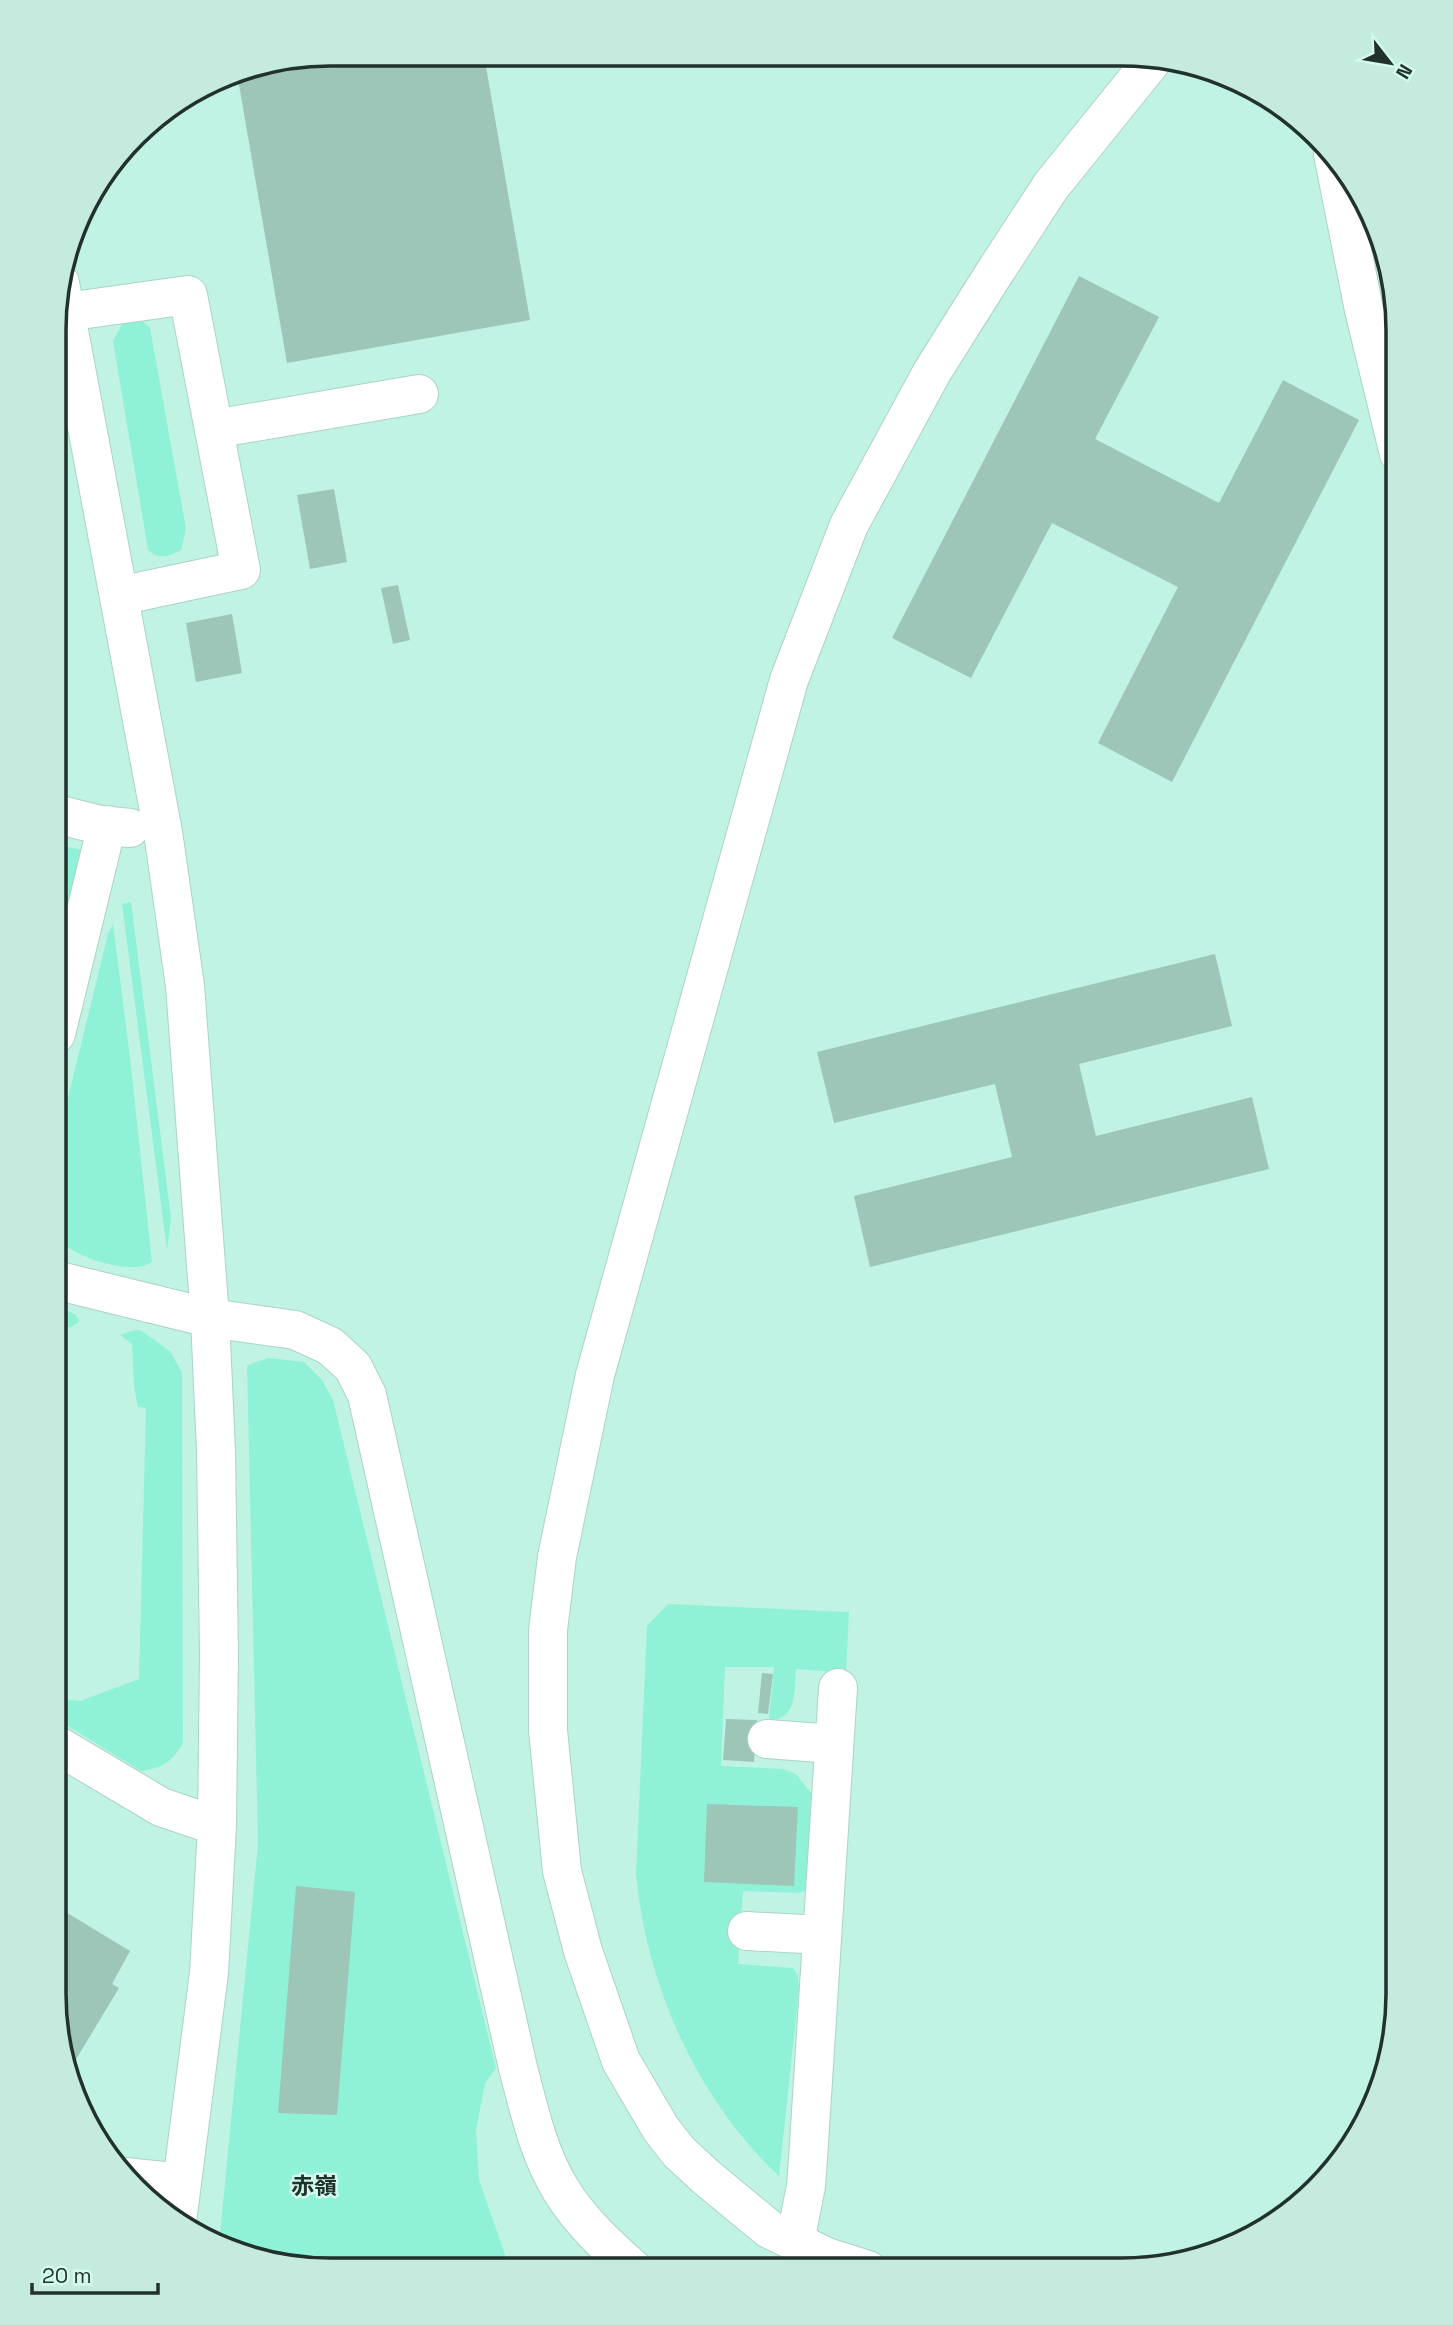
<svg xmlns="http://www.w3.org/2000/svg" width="1453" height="2325" font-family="'Space Grotesk','Noto Sans JP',sans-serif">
<rect width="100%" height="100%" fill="#d2fbee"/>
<!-- built -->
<path fill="#c0f3e3" d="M331 54 1159 57 1229 75 1291 112 1342 163 1378 225 1399 331 1398 2013 1384 2084 1342 2162 1291 2213 1228 2250 1123 2271 295 2268 224 2250 162 2213 111 2162 75 2100 54 1994 57 295 83 208 148 123 225 75Z"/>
<!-- green -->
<path fill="#8ff2d6" d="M127 315 139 318 150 328 186 529 181 550C168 557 159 560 148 550L113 341Z
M56 844 85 851 56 967Z
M131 902 171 1218 167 1250 122 904Z
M113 924 130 1057 152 1262C130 1277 73 1256 55 1238V1151L108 934Z
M68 1311 76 1315 79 1322 71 1327 55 1329V1312Z
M140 1330 170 1351 182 1373 183 1743C171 1763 164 1767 141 1771L55 1718V1698L80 1701 139 1679 146 1408 138 1407 134 1387 132 1344 120 1335 131 1331Z
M269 1358 304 1362 322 1380 333 1400 496 2068 485 2084 476 2130 479 2180 510 2269H365L219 2244 258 1844 247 1365Z
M668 1604 849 1612 846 1673 796 1669C794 1690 798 1720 769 1720L774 1667H725L721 1766 783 1769 796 1774 811 1793 807 1889 800 1893 743 1891 738 1964 793 1968 798 1976 799 1990 779 2176C697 2100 646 1984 636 1874L647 1626Z"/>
<!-- building -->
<path fill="#9dc5b8" d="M330 54 484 55 530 320 287 363 237 73Z
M1079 276 1159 317 1095 439 1219 503 1283 380 1359 420 1172 782 1098 743 1178 587 1052 523 971 678 892 638Z
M334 489 347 562 310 569 297 495Z
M398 585 410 640 393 644 381 588Z
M232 614 242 673 196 682 186 623Z
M1215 954 1232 1026 1079 1064 1096 1136 1252 1097 1269 1169 870 1267 854 1196 1012 1157 995 1084 834 1123 817 1052Z
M762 1673 773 1674 768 1714 758 1713Z
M726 1719 757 1720 754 1762 723 1760Z
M707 1804 798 1807 794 1886 704 1882Z
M296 1886 355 1892 337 2115 278 2113Z
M54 1905 130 1951 112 1984 119 1988 69 2071 54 1994Z"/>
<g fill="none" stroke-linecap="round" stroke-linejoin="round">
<!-- minor casing -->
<g stroke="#abd3c6" stroke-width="40">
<path id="minor" d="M1333 154 1364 310 1399 454
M60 283 163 832 185 986 210 1318 216 1451 219 1654 217 1826 209 1973 177 2222
M66 312 188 295 241 570 119 596
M214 429 419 394
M56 814 100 825 130 828
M56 1034 107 825
M55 1280 210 1318 295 1330 330 1346 353 1367 367 1395 518 2068C529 2109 538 2153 561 2190 580 2221 606 2245 633 2269
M767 1739 834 1744
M55 1744 161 1807 217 1826
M747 1931 822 1935
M125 2177 182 2183
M795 2242 806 2186 808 2159 838 1688
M868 2270 827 2257 769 2229 706 2177 679 2152 661 2129 621 2061 583 1951 562 1871 548 1730V1630L557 1557 595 1375 789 680 849 525 932 372 993 275 1051 186 1155 57"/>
</g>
<!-- minor -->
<use href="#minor" stroke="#fff" stroke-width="38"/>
</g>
<g text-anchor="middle" stroke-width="5" stroke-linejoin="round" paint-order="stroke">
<!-- quarter labels -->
<g font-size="23" font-weight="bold" fill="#21312c" stroke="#d2fbee">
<text x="314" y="2194">赤嶺</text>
</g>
</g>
<!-- crop -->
<path d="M0 0H1453V2325H0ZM330 66H1122A264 264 0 0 1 1386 330V1994A264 264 0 0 1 1122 2258H330A264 264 0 0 1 66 1994V330A264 264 0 0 1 330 66Z" fill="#c4ebde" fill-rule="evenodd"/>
<path fill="none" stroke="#21312c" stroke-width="3.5" d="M330 66H1122A264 264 0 0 1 1386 330V1994A264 264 0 0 1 1122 2258H330A264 264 0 0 1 66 1994V330A264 264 0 0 1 330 66Z"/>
<!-- north arrow -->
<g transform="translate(1390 63) rotate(121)" stroke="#d2fbee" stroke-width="5" paint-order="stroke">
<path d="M0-5L12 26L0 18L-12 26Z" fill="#21312c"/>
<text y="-10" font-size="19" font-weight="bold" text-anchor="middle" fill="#21312c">N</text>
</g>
<!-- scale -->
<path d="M32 2283v10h126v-10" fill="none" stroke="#21312c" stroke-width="3.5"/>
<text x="42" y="2283" font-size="21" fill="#21312c" stroke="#d2fbee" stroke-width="5" paint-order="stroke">20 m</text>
</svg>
